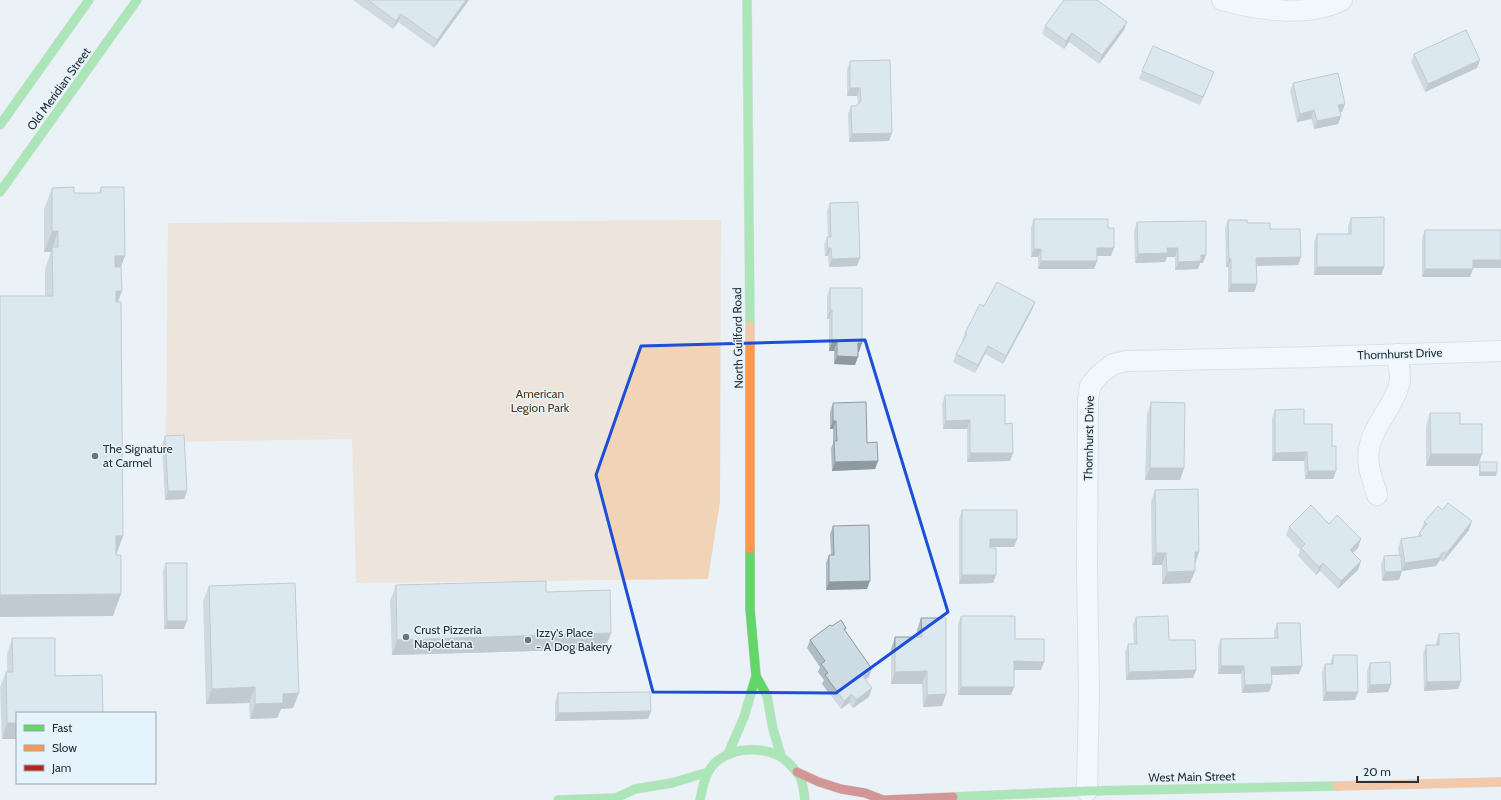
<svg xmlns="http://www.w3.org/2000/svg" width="1501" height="800" font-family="Cabin,sans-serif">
<rect width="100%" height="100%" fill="#eaf2f7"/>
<!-- green -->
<path fill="#f1d4b8" d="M721 220 720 502 708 579 356 583 352 439 166 442 168 223Z"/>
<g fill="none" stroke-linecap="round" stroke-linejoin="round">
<!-- street casing -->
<g stroke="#c8ced2" stroke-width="22">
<path id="street" d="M1222 0C1258 10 1309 18 1342 0
M1377 495C1373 480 1366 465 1369 449 1373 425 1393 408 1399 385 1402 376 1398 363 1397 354
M1087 791 1089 693 1087 568 1088 400 1090 386 1099 375 1113 364 1127 361 1315 357 1501 351"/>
</g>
<!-- fast casing -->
<g stroke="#c8ced2" stroke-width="10">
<path id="fast" d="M747 0 750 326
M0 125 89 0
M0 192 137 0
M750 549V609L756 676 767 696 773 729 781 756
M728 754 744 717 756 676
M953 797 1087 791 1337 786
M558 800 616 798 635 789 672 783 708 772
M700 800C703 786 705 771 717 761 739 744 777 746 794 769 796 772 800 775 801 779 803 785 804 793 805 800"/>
</g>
<!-- slow casing -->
<g stroke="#c8ced2" stroke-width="10">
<path id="slow" d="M750 326V549
M1337 786 1501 782"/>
</g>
<!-- jam casing -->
<g stroke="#c8ced2" stroke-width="10">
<path id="jam" d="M797 772 819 782 841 789 865 793 883 800 953 797"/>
</g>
<!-- street -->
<use href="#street" stroke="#fcfdfe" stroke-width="20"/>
<!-- fast -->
<use href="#fast" stroke="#63d668" stroke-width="9"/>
<!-- slow -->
<use href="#slow" stroke="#ff974d" stroke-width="9"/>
<!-- jam -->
<use href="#jam" stroke="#b3261e" stroke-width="9"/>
</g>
<!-- wall -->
<path fill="#afbcc4" d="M353 0H469L434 48 398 22 393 29Z
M1045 26 1124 30 1099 64 1069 42 1064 49 1042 34Z
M1414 54 1477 68 1425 92 1411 62Z
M850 61 889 141 849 142 848 114 851 106H856L858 104 857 96H847V70Z
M1142 71 1211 80 1200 105 1139 79Z
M1293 83 1345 104 1342 112H1340L1341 116 1338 124 1314 129 1311 119 1297 122 1290 91Z
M101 187 121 267 118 302 123 536 116 555 113 616 45 296V269L51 252H44V209L52 188 74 193H99Z
M830 203 857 266 829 267 828 256H825L824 245 827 237H828L827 211Z
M1351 218 1384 267 1381 275H1314V242L1317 234H1348V226Z
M1034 219 1111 256H1097V261L1094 269H1038V257H1031V227Z
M1228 220 1247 223 1270 229 1301 257 1298 265 1256 266 1257 284 1254 292H1228V267H1226L1225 228Z
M1137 222 1203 263H1200L1198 269 1175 270V257H1167L1165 262 1135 263 1134 231Z
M1425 230 1501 268H1473L1470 277H1422V238Z
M830 288 859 352H858L855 365 834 364V351H829V319H827V296Z
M1035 302 1032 310 1003 364 985 354 975 373 953 362 956 354 963 341H962L965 333 984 306Z
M945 395 1005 424 1013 453 1010 461 967 462V429H943L942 404Z
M1151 402 1184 468 1180 480H1145L1147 414Z
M833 403 867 443 878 461 875 469 832 471 831 449 833 443V429H830V412Z
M1275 410 1304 424 1332 446 1336 471 1333 479H1305L1304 461H1272V418Z
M1430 413 1460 424 1478 466H1426V426Z
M165 436 187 491 184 499 165 500 162 445Z
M1480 462 1496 476H1479V466Z
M1155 490 1195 563V571L1190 583 1162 584V565H1152L1151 502Z
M962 510 1017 539 1014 547H990L993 583 959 584V519Z
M1424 522 1469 530 1443 562 1440 560 1436 566 1402 571 1399 580 1382 581 1381 564 1384 556 1399 555 1398 548 1401 539 1418 536 1419 533 1421 531V530Z
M1329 524 1358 548 1353 553 1361 561 1358 570 1338 589 1320 571 1316 575 1298 556 1300 550 1286 535 1289 527Z
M833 526 867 589 826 590V563L829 555H831L830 534Z
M166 563 184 629H164L163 571Z
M396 585 546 592 605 649 392 655 390 601Z
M209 586 299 693 293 708 281 709 277 718 250 719 249 703 206 704 203 601Z
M961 616 1015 639 1041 670H1014L1011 695H958V624Z
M1136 617 1169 640 1196 670 1193 678 1126 680 1125 652 1128 644H1134L1133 625Z
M921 618 946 694 942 706 923 707 922 684H891V649L895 637H917V630Z
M1277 623 1299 674 1272 675V684L1269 692 1242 693 1241 674H1218V647L1221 639 1274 638V632Z
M832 626 846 628 845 631 869 677 865 680 869 697 853 708 849 703 841 709 822 684 824 680 818 672 820 667 807 648 810 640Z
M1439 634 1461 681 1458 689 1424 691 1423 654 1426 645H1436V642Z
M12 638 55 676 2 739 0 687 6 672H7V654Z
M1333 655 1358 692 1355 700 1323 701 1322 672 1325 664H1330Z
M1370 663 1391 684 1388 692 1367 693V671Z
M558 693 651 711 648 719 555 721V702Z"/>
<!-- shaded-wall -->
<path fill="#8f99a0" d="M466 0H469L434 48 437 40Z
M401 14 398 22 393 29 396 21Z
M1127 22 1124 30 1099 64 1102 55Z
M1072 33 1069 42 1064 49 1066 41Z
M1480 60 1477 68 1425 92 1428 84Z
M850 88H860L857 96H847Z
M1345 104 1342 112 1335 113 1338 105Z
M1314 110 1311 119 1297 122 1300 114Z
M1341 116 1338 124 1314 129 1317 121Z
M892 133 889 141 849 142 852 134Z
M52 231H58L51 252H44Z
M828 248H831L828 256H825Z
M1097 248H1114L1111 256H1094Z
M1167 248H1178L1175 257H1167L1165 262 1135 263 1138 254Z
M1034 249H1041L1038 257H1031Z
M1201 255H1206L1203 263H1200L1198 269 1175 270 1178 262Z
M115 256H125L117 278H107Z
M1301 257 1298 265 1253 266 1256 258Z
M860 258 857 266 829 267 832 259Z
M1229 259H1231L1228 267H1226Z
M1473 260H1501V268H1470Z
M1041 261H1097L1094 269H1038Z
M1317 267H1384L1381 275H1314Z
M1425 269H1473L1470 277H1422Z
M1231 284H1257L1254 292H1228Z
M116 291H122L114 313Z
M1035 302 1032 310 1003 364 1006 356Z
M830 310H832L829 319H827Z
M832 342H837L834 351H829Z
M858 343H862L859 352H855Z
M988 346 985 354 975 373 978 365Z
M837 356 858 357 855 365 834 364Z
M970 420 967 429H943L946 421Z
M833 421H836L833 429H830Z
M1307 452 1304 461H1272L1275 453Z
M970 453H1013L1010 461 967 462Z
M1431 454H1482L1478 466H1426Z
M878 461 875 469 832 471 835 462Z
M1150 468H1184L1180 480H1145Z
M1308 471H1336L1333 479H1305Z
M1480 472H1497L1496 476H1479Z
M168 491H187L184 499 165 500Z
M1472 521 1469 530 1443 562 1446 554Z
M116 536H123L115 558Z
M990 539H1017L1014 547H987Z
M1361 539 1358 548 1347 558 1350 550Z
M1195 552H1199L1195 564Z
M1443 552 1440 560 1436 566 1402 571 1405 563Z
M1156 553H1166L1162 565H1152Z
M1361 561 1358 570 1338 589 1341 581Z
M1323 563 1320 571 1316 575 1319 567Z
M1195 571 1190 583 1162 584 1167 572Z
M1402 571 1399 580 1382 581 1385 572Z
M962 575H996L993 583 959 584Z
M870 581 867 589 826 590 829 582Z
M121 594 113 616 0 617V595Z
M167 621H187L184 629H164Z
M611 633 605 649 392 655 397 640Z
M1014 661 1044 662 1041 670H1011Z
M1221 666H1244L1241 674H1218Z
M1302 666 1299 674 1268 675 1271 667Z
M872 669 869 677 860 684 863 676Z
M1196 670 1193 678 1126 680 1129 672Z
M927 671 922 684H891L895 672Z
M1461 681 1458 689 1424 691 1427 682Z
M1272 684 1269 692 1242 693 1245 685Z
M1391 684 1388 692 1367 693 1370 685Z
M255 687 249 703 206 704 212 689Z
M961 687H1014L1011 695H958Z
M872 688 869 697 853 708 856 700Z
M1326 692H1358L1355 700 1323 701Z
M299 693 293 708 281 709 277 718 250 719 255 704 283 694Z
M852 694 849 703 841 709 844 701Z
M946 694 942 706 923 707 927 695Z
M651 711 648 719 555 721 558 713Z
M7 723H17V739H2Z"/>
<!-- building -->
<path fill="#ccdbe4" stroke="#8f99a0" d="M368 0H466L437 40 401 14 396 21Z
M1064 0H1097L1127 22 1102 55 1072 33 1066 41 1045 26Z
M1466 30 1480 60 1428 84 1414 54Z
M1153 46 1214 72 1203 97 1142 71Z
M890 60 892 133 852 134 851 106H856L861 101 860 88H850V61Z
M1338 73 1345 104 1338 105 1341 116 1317 121 1314 110 1300 114 1293 83Z
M74 187V193H101V187H124L125 256H115V267H121L122 291H116V302H121L123 536H116V555H121V594L0 595V296H53L52 247H58V231H52V188Z
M858 202 860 258 832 259 831 248H828L827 237H831L830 203Z
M1384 217V267H1317V234H1351V218Z
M1034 219H1108V228H1114V248H1097V261H1041V249H1034Z
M1228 220H1247V223H1270V229H1300L1301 257 1256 258 1257 284H1231V259H1229Z
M1206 221V255H1201V261L1178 262V248H1167L1168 253 1138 254 1137 222Z
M1425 230H1501V260H1473V269H1425Z
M997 282 1035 302 1006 356 988 346 978 365 956 354 967 334 965 333 980 304 984 306Z
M830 288H862V343H858V357L837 356V342H832V310H830Z
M945 395H1005V424L1012 423 1013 453H970V420L946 421Z
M866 402 867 443 877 442 878 461 835 462 834 441H837L836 421H833V403Z
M1151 402 1185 403 1184 468H1150Z
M1304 409V424H1332V446H1336V471H1308L1307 452 1275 453V410Z
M1430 413H1460V424H1482V454H1431Z
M184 435 187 491H168L165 436Z
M1480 462H1497V472H1480Z
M1198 489 1199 552H1195V571L1167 572 1166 553H1156L1155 490Z
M1448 503 1472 521 1446 554 1443 552 1439 558 1405 563 1401 539 1422 536 1419 533 1427 524 1424 522 1438 506 1442 510Z
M1311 505 1329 524 1337 515 1361 539 1350 550 1361 561 1341 581 1323 563 1319 567 1301 548 1305 544 1289 527Z
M962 510H1017V539H990V548H996V575H962Z
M869 525 870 581 829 582V555H834L833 526Z
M1401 555 1402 571 1385 572 1384 556Z
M166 563H187V621H167Z
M546 581V592L610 590 611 633 397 640 396 585Z
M295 583 299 693 283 694V703L255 704V687L212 689 209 586Z
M961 616H1015V639H1044V662L1014 661V687H961Z
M1168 616 1169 640H1195L1196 670 1129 672 1128 644H1137L1136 617Z
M921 618H946V694L927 695V671L895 672V637H922Z
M841 620 846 628 844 629 872 669 863 676 872 688 856 700 852 694 844 701 825 675 828 673 821 664 825 661 810 640 830 625 832 626Z
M1277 623H1300L1302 666 1271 667 1272 684 1245 685 1244 666H1221V639L1278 638Z
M1459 633 1461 681 1427 682 1426 645H1439V634Z
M12 638H55V676L102 675 103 713H17V723H7L6 672H13Z
M1333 655H1357L1358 692H1326L1325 664H1333Z
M1390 662 1391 684 1370 685V663Z
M650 692 651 711 558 713V693Z"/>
<!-- marked area -->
<path d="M0 0H1501V800H0ZM865 340 948 612 836 693 653 692 596 475 641 346Z" fill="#eaf2f7" fill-opacity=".55" fill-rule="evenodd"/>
<path fill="none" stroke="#1d4ed8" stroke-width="3" stroke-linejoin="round" d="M865 340 948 612 836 693 653 692 596 475 641 346Z"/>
<!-- markers -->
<g fill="#6e7578" stroke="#e5f3fc" stroke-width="1.5">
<circle cx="95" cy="456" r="4"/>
<circle cx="406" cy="637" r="4"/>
<circle cx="528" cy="640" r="4"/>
</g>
<g text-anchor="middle" stroke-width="3" stroke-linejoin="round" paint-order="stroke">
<!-- street labels -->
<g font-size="12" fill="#2b3134" stroke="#e5f3fc">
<text transform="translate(59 89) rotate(-54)" y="4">Old Meridian Street</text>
<text transform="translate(738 338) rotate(-91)" y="4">North Guilford Road</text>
<text transform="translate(1400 354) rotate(-2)" y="4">Thornhurst Drive</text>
<text transform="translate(1089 438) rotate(-89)" y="4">Thornhurst Drive</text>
<text transform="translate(1192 777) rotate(-1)" y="4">West Main Street</text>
</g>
<!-- park labels -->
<g font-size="12" fill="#563717" stroke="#e5f3fc">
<text x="540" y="398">American<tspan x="540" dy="14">Legion Park</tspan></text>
</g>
<!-- poi labels -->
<g font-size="12" fill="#2b3134" stroke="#e5f3fc" text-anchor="start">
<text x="103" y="453">The Signature<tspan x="103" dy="14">at Carmel</tspan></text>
<text x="414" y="634">Crust Pizzeria<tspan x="414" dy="14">Napoletana</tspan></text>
<text x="536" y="637">Izzy's Place<tspan x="536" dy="14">- A Dog Bakery</tspan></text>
</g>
</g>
<!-- legend -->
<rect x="16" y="712" width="140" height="72" fill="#e5f3fc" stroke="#9ba5ac"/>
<rect x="24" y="725" width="20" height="6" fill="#63d668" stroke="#9ba5ac"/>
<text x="52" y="732" font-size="12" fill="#2b3134">Fast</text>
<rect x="24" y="745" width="20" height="6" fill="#ff974d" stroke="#9ba5ac"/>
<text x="52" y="752" font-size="12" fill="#2b3134">Slow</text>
<rect x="24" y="765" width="20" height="6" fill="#b3261e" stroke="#9ba5ac"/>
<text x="52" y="772" font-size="12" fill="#2b3134">Jam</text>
<!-- scale -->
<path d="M1357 776v6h61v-6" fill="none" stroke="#2b3134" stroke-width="2"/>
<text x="1363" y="776" font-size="12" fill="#2b3134" stroke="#e5f3fc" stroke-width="3" paint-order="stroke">20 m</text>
</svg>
